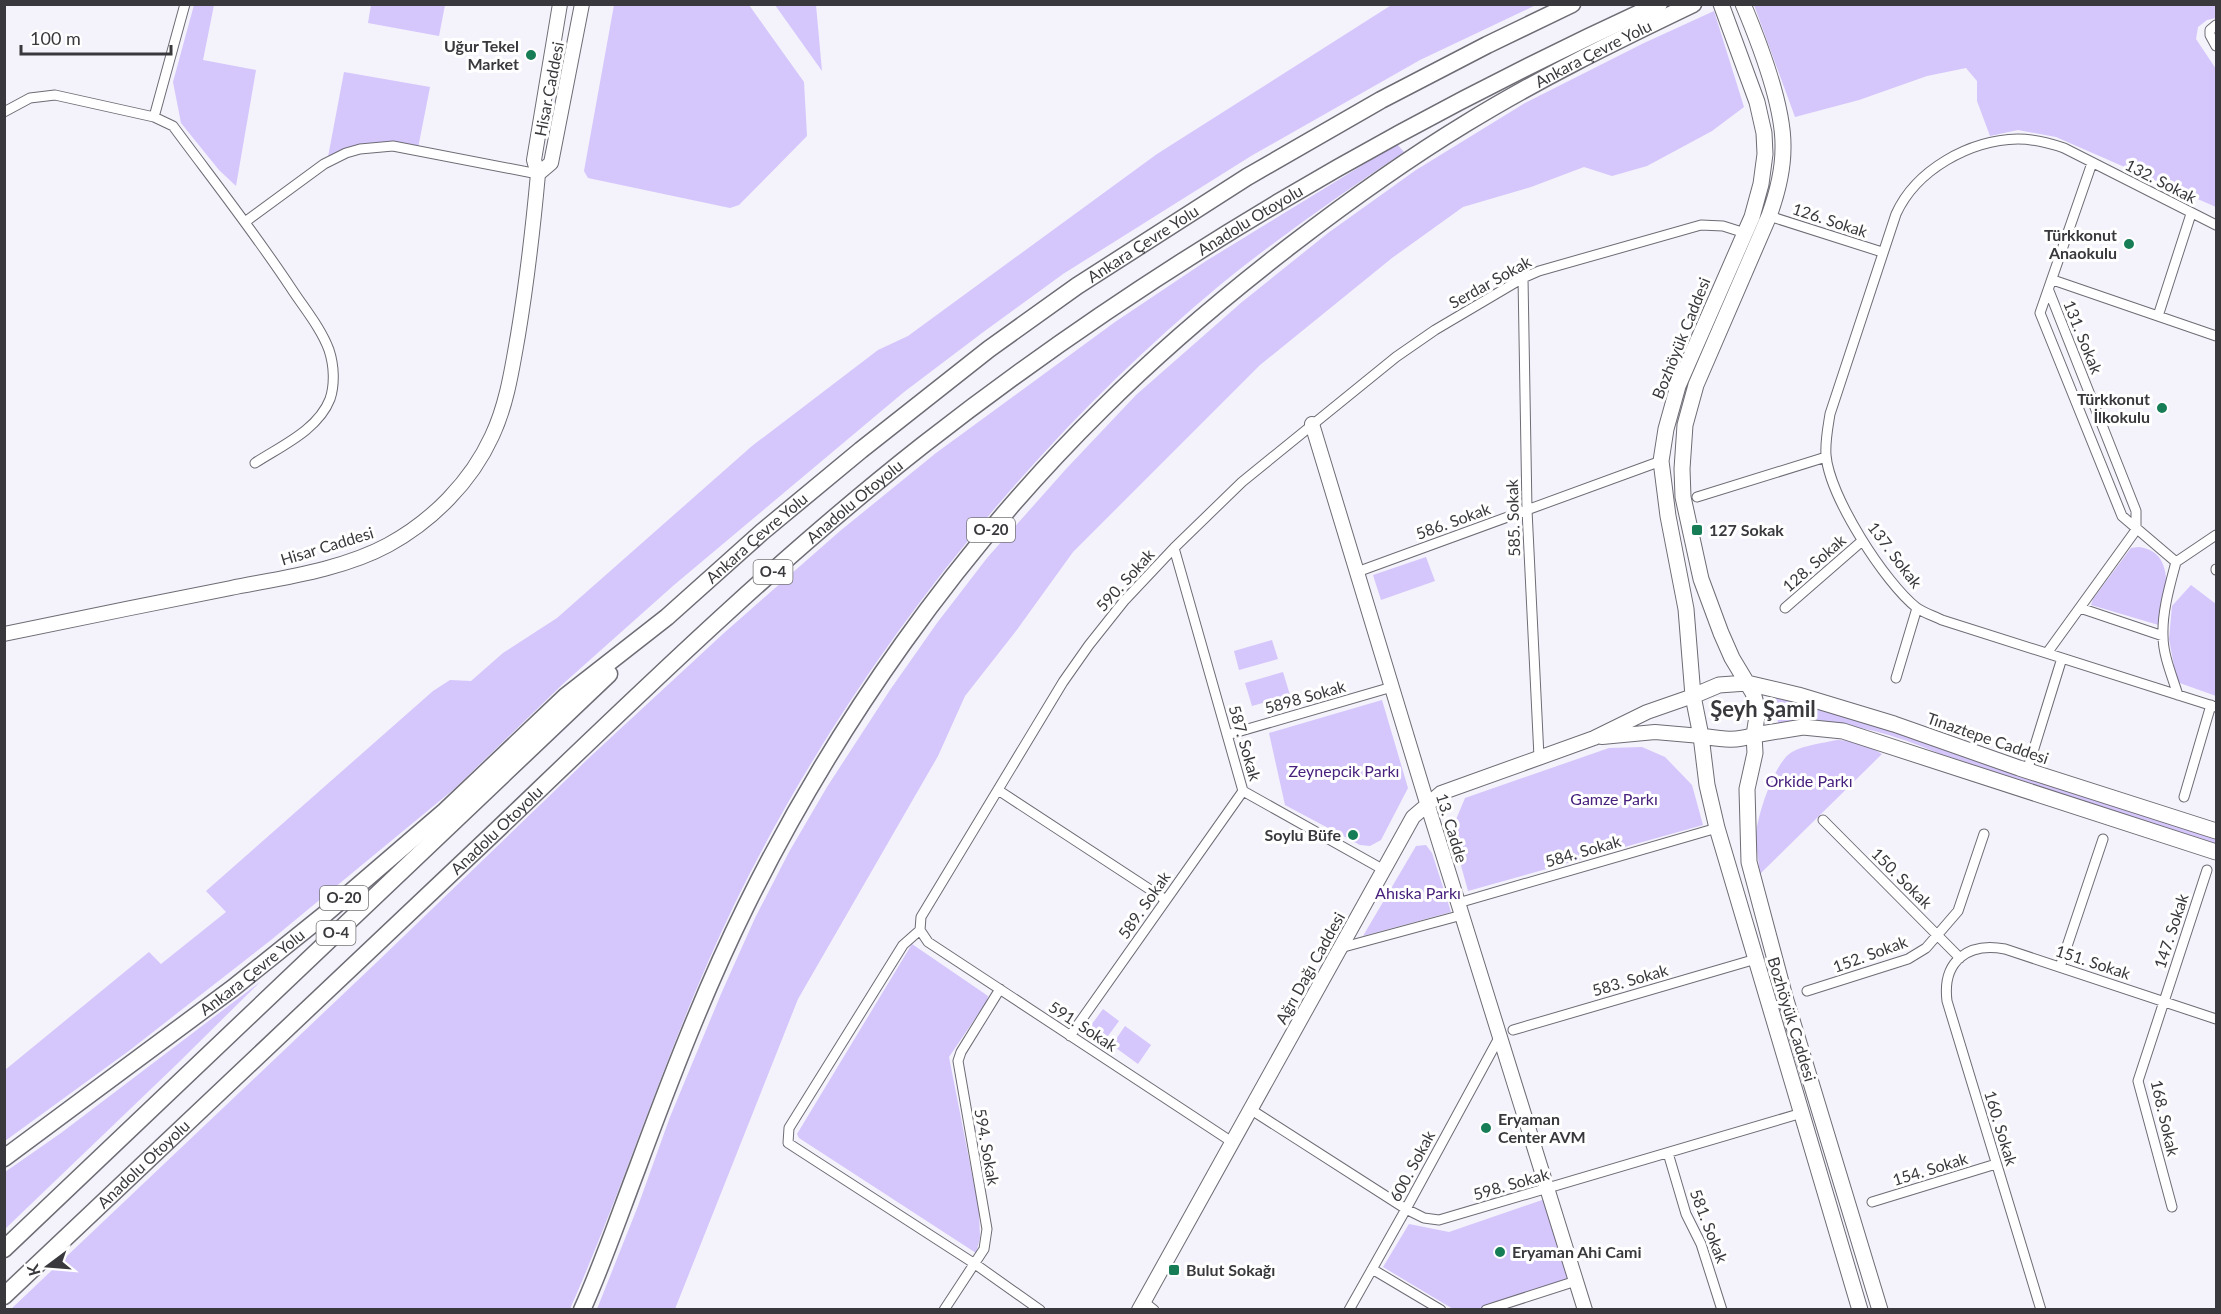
<svg xmlns="http://www.w3.org/2000/svg" width="2221" height="1314" font-family="Lato,sans-serif">
<rect width="100%" height="100%" fill="#f4f2fb"/>
<!-- green -->
<path fill="#d5c6fc" d="M1393 4 1536 5 1420 60 1251 156 1063 274 982 333 904 392 674 585 564 683 454 789 271 940 130 1050 5 1141V1070L149 952 161 964 226 912 206 891 433 691 450 680 471 681 503 653 557 618 752 446 878 350 908 336 1157 154Z
M194 5H214L203 60 256 70 236 186 219 170 181 123 173 82Z
M371 5H445L439 36 368 23Z
M614 5H749L804 82 807 136 739 205 730 208 588 178 584 171Z
M775 5H816L822 71Z
M1754 5H2216V18L2207 20 2198 27 2196 39 2216 69V207L2056 137 2018 130 1990 136 1977 101V81L1966 68 1927 76 1859 100 1795 117Z
M1714 11 1744 107 1712 131 1647 166 1612 176 1584 167 1531 187 1463 207 1392 258 1260 365 1073 552 1016 631 965 696 938 756 798 999 675 1309H597L638 1206 670 1117 721 994 755 918 789 852 827 787 890 690 937 623 987 558 1066 469 1136 395 1242 302 1328 233 1416 170 1525 103 1644 43Z
M344 72 430 87 418 148H352L328 157Z
M1397 144 1404 152C1341 194 1279 237 1220 285 1022 449 848 671 735 903 671 1035 629 1175 570 1309L10 1310 377 962 592 755 724 633 840 531 936 453 1115 322 1206 261Z
M2138 547C2178 551 2165 600 2162 626L2091 605 2093 599 2131 548Z
M1426 557 1435 581 1381 600 1373 575Z
M2191 585 2216 604V696L2177 682 2169 639 2172 606Z
M1272 640 1278 659 1239 670 1234 651Z
M1283 672 1290 695 1252 706 1245 683Z
M1776 698 1843 715 2216 838V845L1938 753C1886 731 1834 717 1778 724Z
M1382 700 1408 788 1381 840 1370 846 1360 845 1285 805 1269 733Z
M1837 740 1859 741 1882 754 1760 874C1759 862 1756 849 1756 837 1756 818 1775 761 1792 752 1805 745 1823 743 1837 740Z
M1642 747 1665 757 1692 785 1703 825 1468 891 1454 840 1455 822 1465 798 1609 748Z
M1426 845 1432 853 1451 912 1363 936 1416 846Z
M912 944 988 996 987 1001 949 1057 979 1210 980 1238 976 1253 799 1138 797 1134Z
M260 982 176 1065 5 1229V1172L61 1133Z
M1103 1009 1119 1021 1105 1040 1089 1028Z
M1125 1026 1151 1045 1138 1064 1112 1045Z
M1545 1199 1569 1279 1477 1309H1453L1383 1267 1409 1224 1449 1232Z"/>
<g fill="none" stroke-linecap="round" stroke-linejoin="round">
<!-- street casing -->
<g stroke="#6e6c74" stroke-width="11">
<path id="street" d="M2216 25 2210 30V35L2216 46
M4 112 30 98 55 95 154 117 173 126C213 180 254 232 291 288 304 308 321 328 329 350 334 365 335 384 330 399 318 430 281 446 255 463
M154 117 185 4
M2092 163 2040 313 2122 516 2176 562
M1769 216 1882 252
M245 222 324 164 346 153 360 149 393 146 538 174
M2216 225 2064 148C2049 143 2034 139 2018 139 1969 140 1916 170 1896 214L1830 414C1828 427 1825 441 1826 455 1829 496 1885 583 1917 608 1924 613 1934 616 1942 620L2216 707
M1523 278 1527 510 1539 757
M2053 280 2216 336
M2158 316 2191 214
M1697 497 1826 457
M1174 548 1243 791 1384 870
M2216 569V570
M1357 572 1661 461
M1785 608 1862 541
M2080 608 2163 636
M2047 653 2136 530V511L2049 291
M1896 678 1917 608
M2178 695C2172 676 2163 655 2163 636 2162 611 2170 585 2176 562L2216 535
M1227 735 1392 687
M2027 771 2062 658
M998 790 1166 900
M2184 797 2211 705
M1823 820 1960 958
M1458 903 1717 828
M920 930 921 917 1063 682 1089 645 1124 601 1174 548 1242 482 1396 357 1435 330 1523 278 1539 271 1701 225 1723 226 1745 233
M920 930 903 945 789 1128 788 1143 975 1264 1040 1310
M920 930 928 942 1232 1142
M1340 948 1462 915
M2060 967 2103 839
M1807 991 1908 959 1926 948 1958 911 1984 834
M1513 1030 1756 959
M1070 1036 1243 791
M1250 1109 1406 1209 1424 1218 1439 1220 1802 1113
M1668 1153 1686 1214 1701 1244 1722 1310
M1872 1202 1996 1164
M2172 1207 2138 1081 2207 870
M1372 1269 1441 1310
M1143 1301 1154 1310
M944 1310 984 1249 987 1229 958 1061 961 1052 1000 989
M1349 1310 1406 1209 1500 1036
M1486 1310 1576 1281
M2041 1310 1947 1001C1942 961 1968 942 2005 949L2216 1019"/>
</g>
<!-- secondary casing -->
<g stroke="#6e6c74" stroke-width="16">
<path id="secondary" d="M538 174 551 163 582 4
M1312 424 1427 803 1585 1310
M4 634C80 618 155 603 231 588 281 578 342 570 388 545 432 521 471 482 492 436 507 404 512 369 518 335 527 281 533 228 538 174L534 160 560 4
M1602 737 1655 732 1701 736
M1139 1310 1413 817 1441 793 1594 738 1647 712 1693 696"/>
</g>
<!-- primary casing -->
<g stroke="#6e6c74" stroke-width="17">
<path id="primary" d="M1693 696 1686 609 1668 516 1661 461 1666 429 1678 386 1752 217 1761 184 1765 154 1764 133 1757 102 1721 4
M1701 736C1721 739 1735 742 1754 735L1758 710 1753 693 1732 658 1721 633 1701 579 1683 497 1682 469 1685 425 1696 385 1769 216C1777 194 1783 171 1783 148 1784 108 1759 42 1743 4
M1860 1310 1717 828 1707 785 1701 736 1693 696 1719 685 1747 683 1798 695 1894 724 2019 768 2216 831
M1880 1310 1785 997 1749 862 1747 789 1755 753 1754 735 1803 727 1843 731 2216 852"/>
</g>
<!-- highway casing -->
<g stroke="#6e6c74" stroke-width="19">
<g id="highway">
<path id="s1" d="M4 1158 233 988 324 915 445 811 566 696 667 617 762 532 861 450 989 349 1077 286 1247 177 1381 100 1487 45 1572 4"/>
<path d="M4 1249 609 674"/>
<path id="s2" d="M4 1296C168 1140 333 985 498 829 636 697 773 563 923 445 1152 266 1395 125 1659 4"/>
<path id="s3" d="M582 1310C603 1263 619 1216 637 1169 670 1080 704 991 746 906 836 724 957 552 1102 409 1161 350 1224 297 1290 246 1346 203 1404 161 1465 124 1538 79 1616 41 1693 4"/>
</g>
</g>
<!-- street -->
<use href="#street" stroke="#fff" stroke-width="9"/>
<!-- secondary -->
<use href="#secondary" stroke="#fff" stroke-width="14"/>
<!-- primary -->
<use href="#primary" stroke="#fff" stroke-width="15"/>
<!-- highway -->
<use href="#highway" stroke="#fff" stroke-width="16"/>
</g>
<!-- markers -->
<g fill="#177d57" stroke="#fff" stroke-width="2">
<circle cx="531" cy="55" r="6"/>
<circle cx="2129" cy="244" r="6"/>
<circle cx="2162" cy="408" r="6"/>
<rect x="1691" y="524" width="12" height="12" rx="3"/>
<circle cx="1353" cy="835" r="6"/>
<circle cx="1486" cy="1128" r="6"/>
<circle cx="1500" cy="1252" r="6"/>
<rect x="1168" y="1264" width="12" height="12" rx="3"/>
</g>
<g text-anchor="middle" stroke-width="6" stroke-linejoin="round" paint-order="stroke">
<!-- shield labels -->
<g fill="#fff" stroke="#747476" stroke-width="1.5">
<rect x="967" y="518" width="48" height="24" rx="4.5"/>
<rect x="753.5" y="560" width="39" height="24" rx="4.5"/>
<rect x="320" y="886" width="48" height="24" rx="4.5"/>
<rect x="316.5" y="921" width="39" height="24" rx="4.5"/>
</g>
<g font-size="15" font-weight="bold" fill="#39383c">
<text x="991" y="535">O-20</text>
<text x="773" y="577">O-4</text>
<text x="344" y="903">O-20</text>
<text x="336" y="938">O-4</text>
</g>
<!-- poi labels -->
<g font-size="16" font-weight="bold" fill="#39383c" stroke="#fff" text-anchor="end">
<text x="519" y="52">Uğur Tekel<tspan x="519" dy="18">Market</tspan></text>
<text x="2117" y="241">Türkkonut<tspan x="2117" dy="18">Anaokulu</tspan></text>
<text x="2150" y="405">Türkkonut<tspan x="2150" dy="18">İlkokulu</tspan></text>
<text x="1709" y="536" text-anchor="start">127 Sokak</text>
<text x="1341" y="841">Soylu Büfe</text>
<text x="1498" y="1125" text-anchor="start">Eryaman<tspan x="1498" dy="18">Center AVM</tspan></text>
<text x="1512" y="1258" text-anchor="start">Eryaman Ahi Cami</text>
<text x="1186" y="1276" text-anchor="start">Bulut Sokağı</text>
</g>
<!-- street labels -->
<g font-size="16" fill="#39383c" stroke="#fff">
<text dy="6" stroke="none"><textPath href="#s3" startOffset="1659">Ankara Çevre Yolu</textPath></text>
<text transform="translate(549 89) rotate(-79)" y="6">Hisar Caddesi</text>
<text transform="translate(2161 181) rotate(27)" y="6">132. Sokak</text>
<text dy="6" stroke="none"><textPath href="#s2" startOffset="1650">Anadolu Otoyolu</textPath></text>
<text transform="translate(1830 220) rotate(18)" y="6">126. Sokak</text>
<text dy="6" stroke="none"><textPath href="#s1" startOffset="1462">Ankara Çevre Yolu</textPath></text>
<text transform="translate(1490 282) rotate(-29)" y="6">Serdar Sokak</text>
<text transform="translate(2083 337) rotate(68)" y="6">131. Sokak</text>
<text transform="translate(1681 338) rotate(-68)" y="6">Bozhöyük Caddesi</text>
<text dy="6" stroke="none"><textPath href="#s2" startOffset="1164">Anadolu Otoyolu</textPath></text>
<text transform="translate(1513 518) rotate(-92)" y="6">585. Sokak</text>
<text transform="translate(1453 521) rotate(-20)" y="6">586. Sokak</text>
<text dy="6" stroke="none"><textPath href="#s1" startOffset="976">Ankara Çevre Yolu</textPath></text>
<text transform="translate(327 546) rotate(-17)" y="6">Hisar Caddesi</text>
<text transform="translate(1895 555) rotate(53)" y="6">137. Sokak</text>
<text transform="translate(1814 563) rotate(-41)" y="6">128. Sokak</text>
<text transform="translate(1125 580) rotate(-48)" y="6">590. Sokak</text>
<text transform="translate(1305 697) rotate(-16)" y="6">5898 Sokak</text>
<text transform="translate(1988 738) rotate(19)" y="6">Tınaztepe Caddesi</text>
<text transform="translate(1245 743) rotate(74)" y="6">587. Sokak</text>
<text transform="translate(1452 828) rotate(73)" y="6">13. Cadde</text>
<text dy="6" stroke="none"><textPath href="#s2" startOffset="678">Anadolu Otoyolu</textPath></text>
<text transform="translate(1583 851) rotate(-16)" y="6">584. Sokak</text>
<text transform="translate(1902 878) rotate(45)" y="6">150. Sokak</text>
<text transform="translate(1144 905) rotate(-55)" y="6">589. Sokak</text>
<text transform="translate(2171 931) rotate(-72)" y="6">147. Sokak</text>
<text transform="translate(1870 954) rotate(-20)" y="6">152. Sokak</text>
<text transform="translate(2093 962) rotate(18)" y="6">151. Sokak</text>
<text transform="translate(1310 968) rotate(-61)" y="6">Ağrı Dağı Caddesi</text>
<text dy="6" stroke="none"><textPath href="#s1" startOffset="310">Ankara Çevre Yolu</textPath></text>
<text transform="translate(1630 980) rotate(-16)" y="6">583. Sokak</text>
<text transform="translate(1792 1019) rotate(73)" y="6">Bozhöyük Caddesi</text>
<text transform="translate(1083 1026) rotate(33)" y="6">591. Sokak</text>
<text transform="translate(2165 1118) rotate(77)" y="6">168. Sokak</text>
<text transform="translate(2001 1128) rotate(73)" y="6">160. Sokak</text>
<text transform="translate(987 1147) rotate(80)" y="6">594. Sokak</text>
<text dy="6" stroke="none"><textPath href="#s2" startOffset="192">Anadolu Otoyolu</textPath></text>
<text transform="translate(1412 1166) rotate(-62)" y="6">600. Sokak</text>
<text transform="translate(1930 1169) rotate(-17)" y="6">154. Sokak</text>
<text transform="translate(1511 1184) rotate(-16)" y="6">598. Sokak</text>
<text transform="translate(1709 1226) rotate(69)" y="6">581. Sokak</text>
</g>
<!-- park labels -->
<g font-size="16" fill="#46207c" stroke="#fff">
<text x="1344" y="777">Zeynepcik Parkı</text>
<text x="1809" y="787">Orkide Parkı</text>
<text x="1614" y="805">Gamze Parkı</text>
<text x="1418" y="899">Ahıska Parkı</text>
</g>
<!-- district labels -->
<g font-size="22" font-weight="bold" fill="#39383c" stroke="#fff">
<text x="1763" y="717">Şeyh Şamil</text>
</g>
</g>
<!-- border -->
<rect width="2221" height="1314" fill="none" stroke="#39383c" stroke-width="12"/>
<!-- north arrow -->
<g transform="translate(48 1266) rotate(254)" stroke="#ffffff" stroke-width="4.5" paint-order="stroke">
<path d="M0-4.5L10 22L0 15L-10 22Z" fill="#39383c"/>
<text y="-9" font-size="16" font-weight="bold" text-anchor="middle" fill="#39383c">K</text>
</g>
<!-- scale -->
<path d="M21 45v9h150v-9" fill="none" stroke="#39383c" stroke-width="3"/>
<text x="30" y="45" font-size="18" fill="#39383c" stroke="#ffffff" stroke-width="4.5" paint-order="stroke">100 m</text>
</svg>
